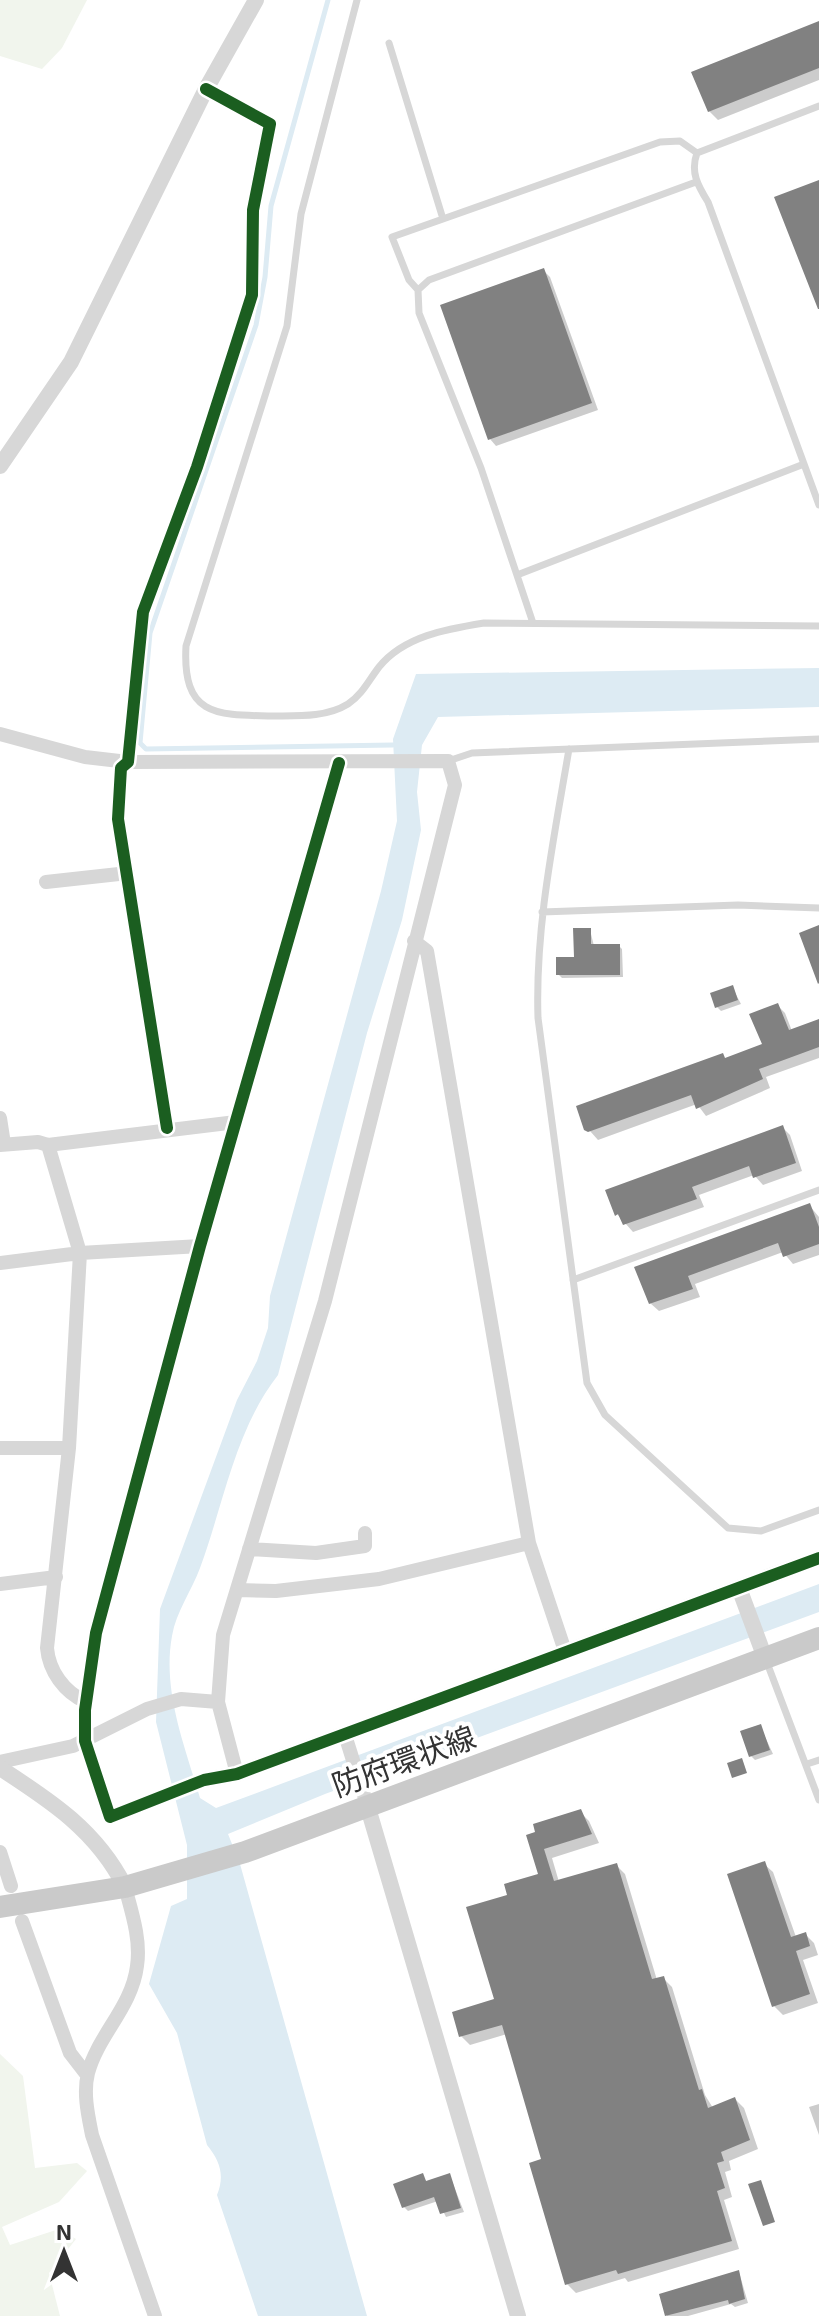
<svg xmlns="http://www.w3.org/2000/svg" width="819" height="2316" font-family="'Exo 2','Noto Sans JP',sans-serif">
<rect width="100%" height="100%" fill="#fff"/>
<!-- green -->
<path fill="#f1f5ed" d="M0 0H87L62 48 42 69 0 56Z
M0 2054 23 2076 35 2168 77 2163 87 2171 59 2202 2 2227 10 2245 59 2229 76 2239 49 2273 60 2316H0Z"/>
<!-- water -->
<path fill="#ddebf3" d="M819 668V707L438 717 422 745 417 792 421 830 402 920 367 1033 278 1375C235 1430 224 1503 200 1568 192 1590 176 1612 172 1636 162 1691 185 1746 200 1798L216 1808 819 1584V1612L325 1794 228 1834 240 1864 367 2316H258L217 2195C225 2175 220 2161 207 2145L177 2033 149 1984 171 1906 187 1899V1845L156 1722 160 1609 237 1400 257 1361 268 1328 270 1296 381 891 397 821 393 739 416 674Z"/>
<!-- shadow -->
<path fill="#0003" d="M819 23V80L718 120 709 111Z
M544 271 550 277 598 410 496 446 490 439 442 306Z
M590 930 594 946H619L622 949 623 977 562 978 558 974 576 959Z
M732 987 741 1004 721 1011 717 1007Z
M777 1005 785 1013 792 1031 819 1021V1058L766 1077 770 1088 706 1116 697 1104 598 1140 590 1131 726 1059 764 1045Z
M782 1127 790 1135 802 1171 763 1185 754 1175 699 1195 704 1207 633 1232 617 1214Z
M809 1205 819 1217V1255L793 1264 783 1252 695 1284 700 1297 659 1311 650 1303 637 1268Z
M760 1726 773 1754 755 1760 751 1756Z
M580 1812 589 1821 599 1843 552 1858 559 1882 616 1865 625 1874 657 1980 663 1978 672 1987 705 2095 713 2108 735 2099 744 2108 758 2149 729 2161 731 2170 725 2172 732 2197 724 2200 739 2249 628 2282 625 2278 576 2293 567 2284 544 2160 507 2034 470 2045 461 2036 496 2001 509 1897 541 1875 528 1836Z
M764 1864 773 1872 796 1937 805 1934 814 1943 818 1955 803 1960 818 2003 783 2015 774 2006Z
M819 2104V2135L809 2107Z
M422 2176 427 2182 450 2176 464 2212 446 2217 438 2201 408 2211 404 2207Z
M739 2272 748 2303 735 2307 731 2304 688 2316H667L662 2296Z"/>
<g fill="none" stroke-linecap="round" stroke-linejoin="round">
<!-- stream -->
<path stroke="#ddebf3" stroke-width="5" d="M328 0 271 206 265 277 256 325 150 633 140 743 146 749 393 745"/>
</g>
<!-- building -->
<path fill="#818181" d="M819 21V68L708 112 691 72Z
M819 180V309H818L774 197Z
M544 268 592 403 488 440 440 305Z
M819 925V983L818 984 799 933Z
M573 928H591V944H620V975H556V957H574Z
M733 985 738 1000 715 1008 710 993Z
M778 1003 789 1030 819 1019V1047L759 1069 763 1079 696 1109 691 1095 588 1132 584 1130 576 1106 723 1053 725 1058 762 1044 749 1014Z
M783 1125 796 1163 753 1178 749 1166 692 1187 697 1199 623 1225 618 1214 615 1216 605 1190Z
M810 1203 819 1227V1244L783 1257 778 1243 688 1276 693 1289 649 1304 634 1267Z
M761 1724 770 1750 749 1757 740 1731Z
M742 1758 747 1773 732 1778 727 1763Z
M581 1809 592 1834 544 1849 554 1881 617 1863 652 1979 664 1976 699 2090 702 2089 708 2108 735 2097 750 2140 721 2152 724 2161 717 2163 725 2188 717 2191 732 2241 618 2274 616 2270 565 2285 529 2163 541 2159 502 2025 459 2037 452 2012 494 1999 466 1907 507 1895 504 1884 538 1874 526 1835 535 1832 533 1824Z
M765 1861 791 1937 806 1932 810 1946 796 1951 810 1994 772 2007 727 1874Z
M423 2173 426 2181 450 2173 461 2208 440 2214 434 2197 402 2208 393 2184Z
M761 2180 775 2222 763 2226 748 2184Z
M739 2270 745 2299 729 2304 728 2300 665 2316 659 2294Z"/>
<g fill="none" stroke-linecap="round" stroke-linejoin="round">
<!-- service -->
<path stroke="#d7d7d7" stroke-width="7" d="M357 0 301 214 287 326 186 646C182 718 218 715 276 716 300 716 327 717 348 704 362 695 369 680 379 667 404 636 447 629 484 623L819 626
M389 43 443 219
M819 106 697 153C690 172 698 186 708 202L819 505
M418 290 409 280 392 237 660 142 680 141 697 153
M517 575 804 464
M533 623 481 468 419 313 418 290 429 280 696 182
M569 749C554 838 535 927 538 1018L587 1383 605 1415 728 1528 761 1531 819 1510
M448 761 472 753 819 739
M542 912 738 905 819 908
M573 1280 819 1190
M766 1660 819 1800
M807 1764 819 1760"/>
<!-- minor -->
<path stroke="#d7d7d7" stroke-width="14" d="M0 734 85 757 128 762 448 761 455 785 325 1301 223 1635 218 1702 237 1774
M46 882 128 873
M414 941 427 951 529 1543 565 1651
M0 1118 4 1144
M167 1128 118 819 121 768 128 762 143 612 197 467 252 295 253 210 270 124 206 89
M0 1145 38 1142 48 1145 236 1122
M48 1145 80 1253 69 1448 47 1648C49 1671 64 1692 86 1702
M0 1263 80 1253 200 1246
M0 1448H69
M249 1549 316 1553 365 1546V1533
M0 1584 56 1577
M237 1590 276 1591 379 1579 529 1543
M345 1735 368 1808
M0 1762 73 1746 147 1709 181 1699 218 1702
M204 1780 110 1817 85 1741V1710L96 1633 200 1246 339 763
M0 1852 11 1886
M125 1887C132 1913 141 1940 137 1966 132 2007 98 2035 88 2073 83 2093 88 2115 92 2135L155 2316
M22 1921 70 2053 87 2075"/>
<!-- tertiary -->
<path stroke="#d7d7d7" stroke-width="16" d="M0 466 71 362 206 89 256 0
M739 1588 765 1658
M0 1768C51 1801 97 1831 125 1887
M204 1780 237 1774 819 1558
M368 1808 518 2316"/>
<!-- primary -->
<path stroke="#cacaca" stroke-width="22" d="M0 1907 125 1887 245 1852 819 1638"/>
<!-- cycleway casing -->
<g stroke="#fff" stroke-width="17">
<path id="cycleway" d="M339 763 200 1246 96 1633 85 1710V1741L110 1817 204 1780 237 1774C432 1703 625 1630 819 1558
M167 1128 118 819 121 768 128 762 143 612 197 467 252 295 253 210 270 124 206 89"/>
</g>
<!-- cycleway -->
<use href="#cycleway" stroke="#1b5e20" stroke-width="12"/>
</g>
<g text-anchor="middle" stroke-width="8" stroke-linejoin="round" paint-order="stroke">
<!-- street labels -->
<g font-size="30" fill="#333" stroke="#fff">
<text transform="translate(404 1762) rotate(-20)" y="10">防府環状線</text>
</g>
</g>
<!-- north arrow -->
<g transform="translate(64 2252)" stroke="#ffffff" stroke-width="6" paint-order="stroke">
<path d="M0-6L14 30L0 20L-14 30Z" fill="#333333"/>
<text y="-12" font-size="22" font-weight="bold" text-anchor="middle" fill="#333333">N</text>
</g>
</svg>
